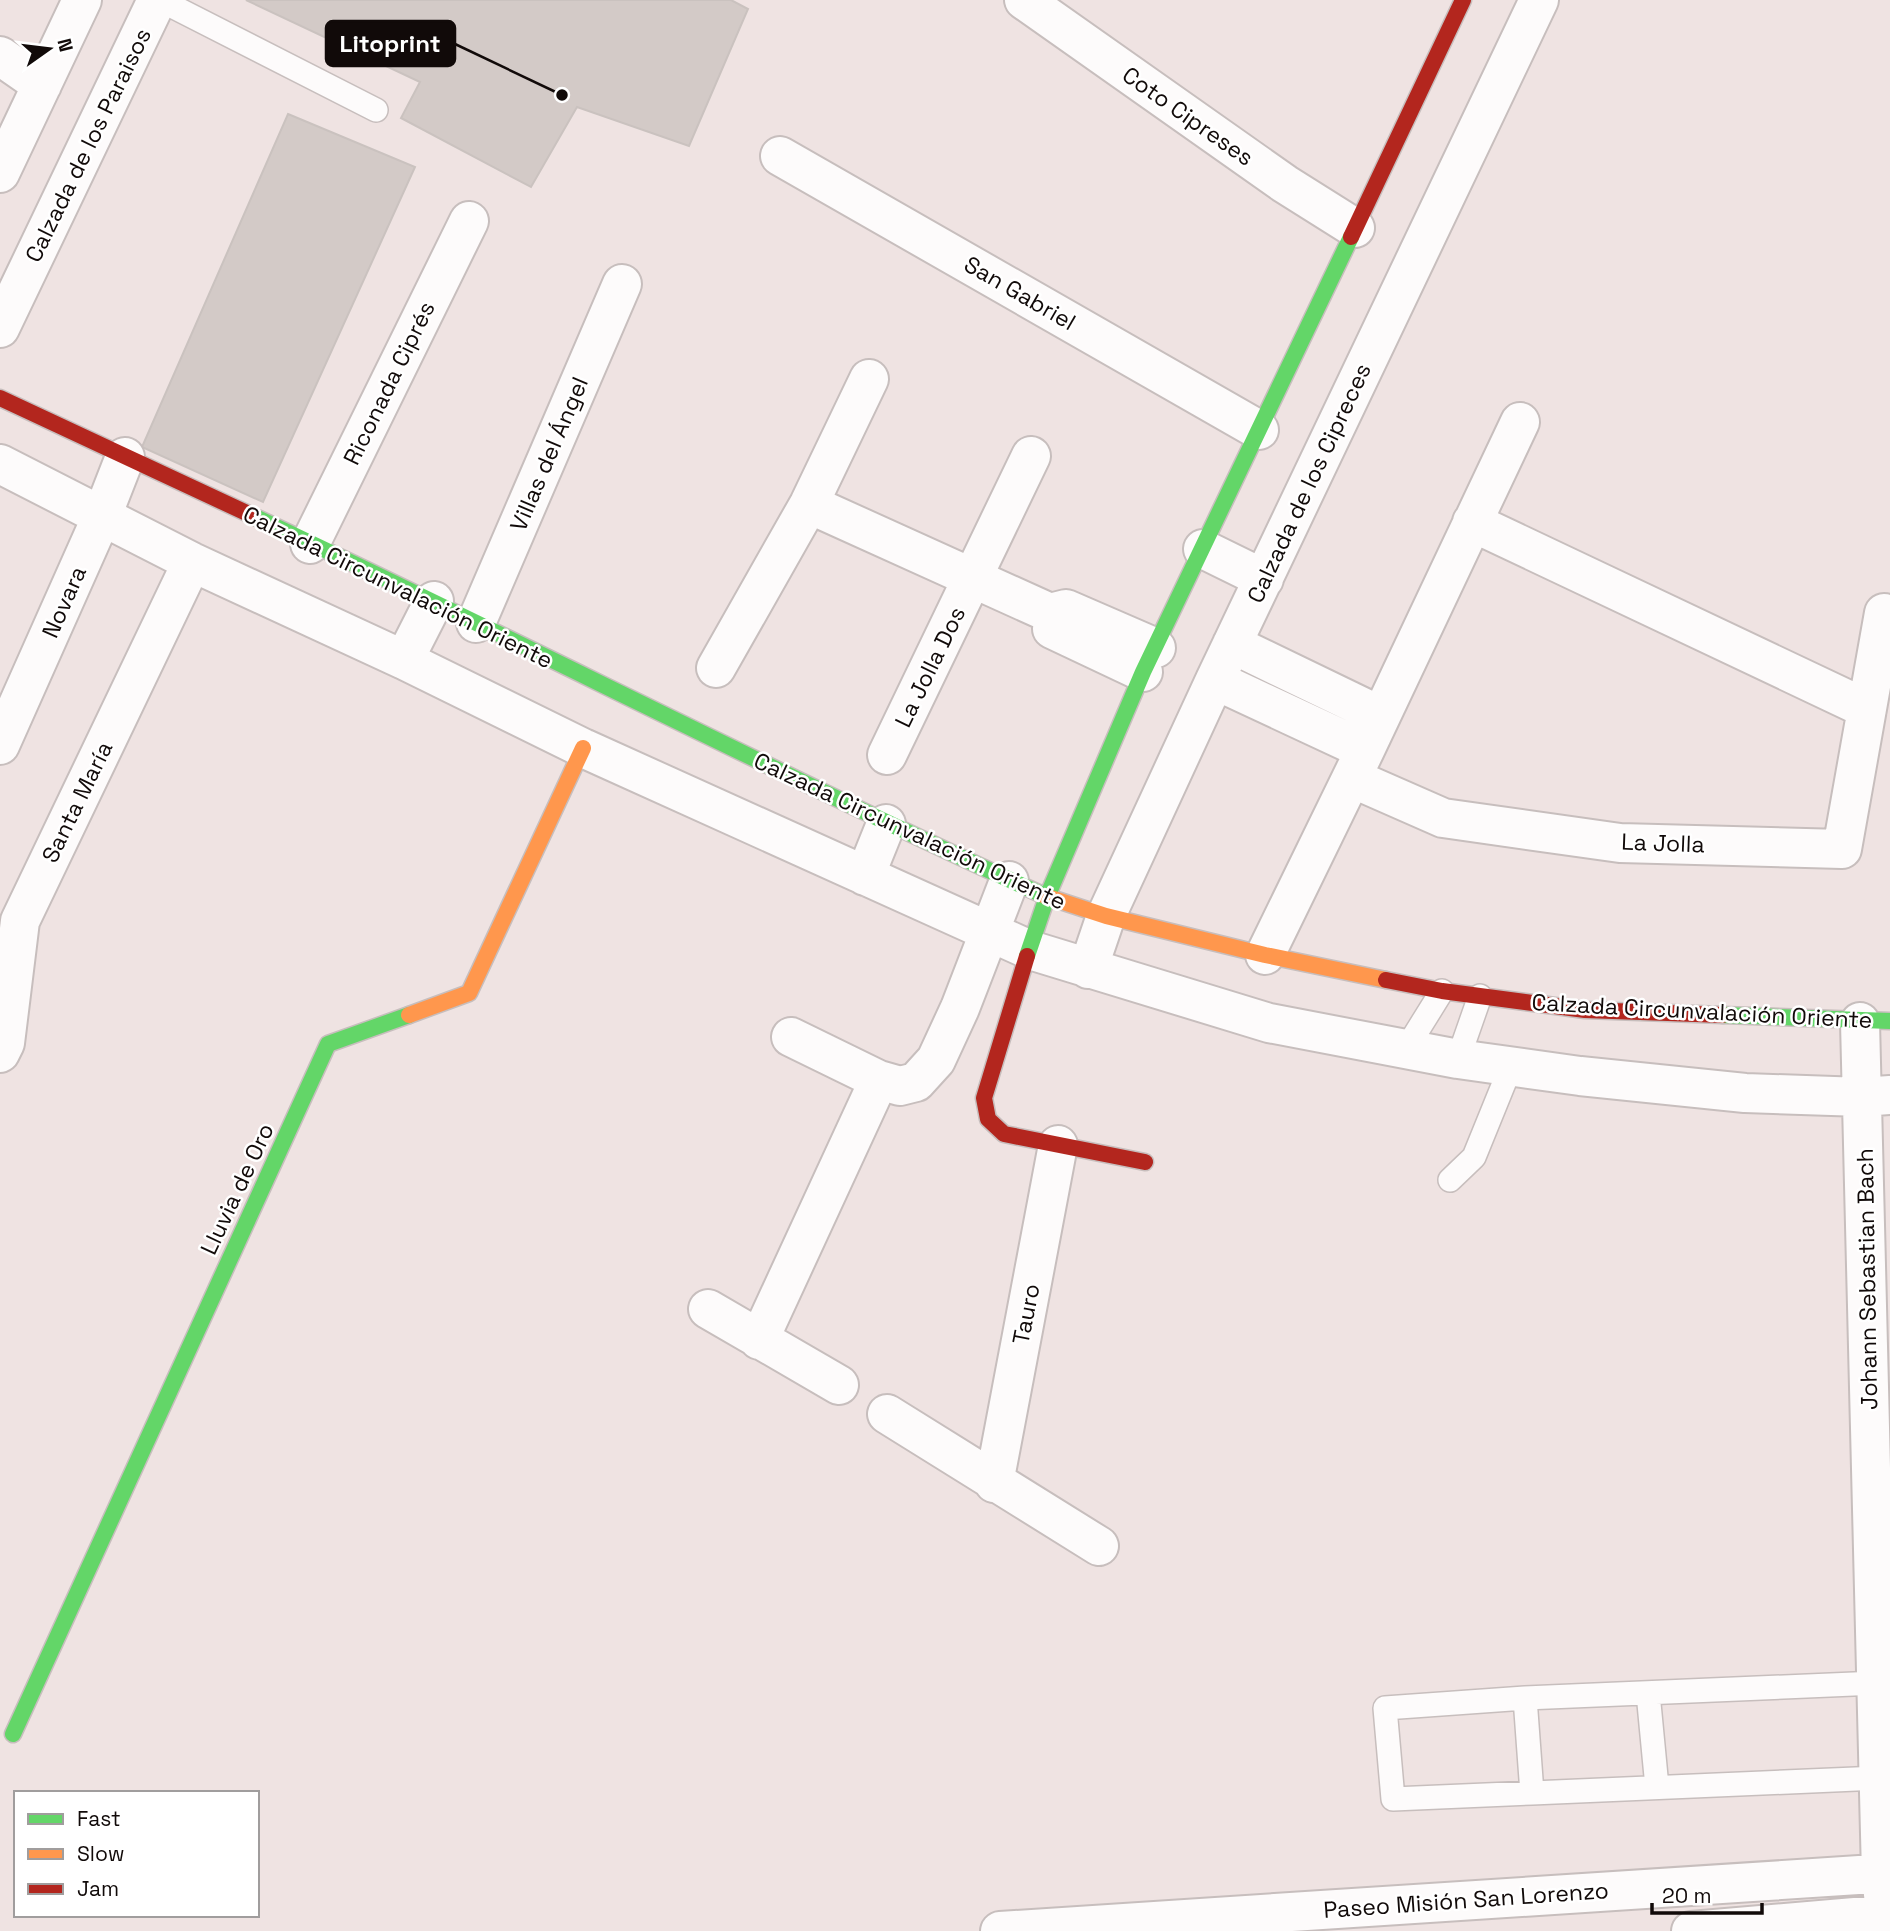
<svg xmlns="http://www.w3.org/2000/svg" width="1890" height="1931" font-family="'Space Grotesk',sans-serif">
<rect width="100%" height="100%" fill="#efe3e2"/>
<!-- building -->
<path fill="#d3cac7" stroke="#cac2bf" stroke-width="2" d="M246 0H731L748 9 689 146 577 107 531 187 401 118 420 82Z
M288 114 415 167 263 502 142 447Z"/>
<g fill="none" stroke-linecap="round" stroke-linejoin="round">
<!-- lane casing -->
<g stroke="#c7bebd" stroke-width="26">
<path id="lane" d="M160 0 376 110
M1406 1049 1442 991
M1458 1059 1480 996
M1450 1180 1474 1157 1511 1066
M1877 1683 1525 1698 1532 1793 1879 1778
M1648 1693 1657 1787
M1525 1698 1385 1708 1393 1799 1532 1793"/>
</g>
<!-- street casing -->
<g stroke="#c7bebd" stroke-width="42">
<path id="street" d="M1024 0 1285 184 1355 228
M0 56 42 85
M780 156 1259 430
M0 173 82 0
M0 328 157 0
M0 464 192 562 404 660 583 748 1030 950 1269 1023 1458 1059 1580 1076 1745 1093 1862 1097 1890 1095
M809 504 1050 613 1066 609 1156 648
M1472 522 1867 709
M310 544 469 221
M1203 549 1264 579
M476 623 622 284
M1052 629 1143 672
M1232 644 1381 716
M404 660 434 601
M716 668 809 504 869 379
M1215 680 1365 750
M0 745 102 516 125 457
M887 755 1031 456
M1352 778 1443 818 1620 843 1842 849 1884 613
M865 876 886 824
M1265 955 1365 750 1520 422
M1088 969 1106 916 1215 680 1539 0
M1860 1022 1881 1874 1885 1914
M791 1037 879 1080 900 1086 916 1082 936 1060 960 1008 1009 881
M0 1053 5 1043 20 921 192 562
M708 1309 839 1385
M759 1340 879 1080
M887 1414 1099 1546
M994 1483 1058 1145
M1000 1931 1890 1873
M1691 1931 1890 1914"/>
</g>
<!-- fast casing -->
<g stroke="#c7bebd" stroke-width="19">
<path id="fast" d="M253 516C518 640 779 775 1045 896
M1027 956 1047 897 1143 672 1351 237
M1723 1015 1890 1021
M13 1734 328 1044 409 1015"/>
</g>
<!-- slow casing -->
<g stroke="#c7bebd" stroke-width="19">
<path id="slow" d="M1045 896 1106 916 1265 955 1386 980
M409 1015 469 993 583 748"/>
</g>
<!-- jam casing -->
<g stroke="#c7bebd" stroke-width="19">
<path id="jam" d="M1351 237 1463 0
M0 398 253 516
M1027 956 984 1098 988 1119 1004 1134 1145 1162
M1386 980 1442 991 1585 1010 1723 1015"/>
</g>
<!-- lane -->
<use href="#lane" stroke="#fdfbfb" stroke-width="23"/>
<!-- street -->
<use href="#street" stroke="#fdfbfb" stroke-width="38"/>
<!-- fast -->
<use href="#fast" stroke="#63d668" stroke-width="16"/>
<!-- slow -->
<use href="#slow" stroke="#ff974d" stroke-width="16"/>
<!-- jam -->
<use href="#jam" stroke="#b3261e" stroke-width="16"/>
</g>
<g text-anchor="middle" stroke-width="5" stroke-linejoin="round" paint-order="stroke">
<!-- street labels -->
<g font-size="23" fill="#110a09" stroke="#fff">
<text transform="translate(1188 116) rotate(35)" y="8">Coto Cipreses</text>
<text transform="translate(88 145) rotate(-64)" y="8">Calzada de los Paraisos</text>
<text transform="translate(1020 293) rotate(30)" y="8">San Gabriel</text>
<text transform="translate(389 383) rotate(-64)" y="8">Riconada Ciprés</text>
<text transform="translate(549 454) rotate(-67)" y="8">Villas del Ángel</text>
<text transform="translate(1309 483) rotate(-65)" y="8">Calzada de los Cipreces</text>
<text transform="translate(398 587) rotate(26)" y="8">Calzada Circunvalación Oriente</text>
<text transform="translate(64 602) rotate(-66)" y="8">Novara</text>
<text transform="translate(930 667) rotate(-64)" y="8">La Jolla Dos</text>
<text transform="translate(77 802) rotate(-64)" y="8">Santa María</text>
<text transform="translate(910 831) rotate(25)" y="8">Calzada Circunvalación Oriente</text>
<text transform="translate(1663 843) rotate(2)" y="8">La Jolla</text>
<text transform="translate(1702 1011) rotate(3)" y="8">Calzada Circunvalación Oriente</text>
<text transform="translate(237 1189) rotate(-65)" y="8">Lluvia de Oro</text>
<text transform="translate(1867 1279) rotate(-91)" y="8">Johann Sebastian Bach</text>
<text transform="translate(1026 1314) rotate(-79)" y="8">Tauro</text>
<text transform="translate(1466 1900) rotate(-4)" y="8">Paseo Misión San Lorenzo</text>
</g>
</g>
<!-- callouts -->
<path fill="none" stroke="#110a09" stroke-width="2.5" d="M562 95L455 44"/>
<circle fill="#110a09" stroke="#fff" stroke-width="2.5" cx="562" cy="95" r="7"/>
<rect fill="#110a09" stroke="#110a09" stroke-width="2.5" x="326" y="21" width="129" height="45" rx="7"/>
<g font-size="24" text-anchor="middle" font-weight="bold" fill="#fff">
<text x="390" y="52">Litoprint</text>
</g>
<!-- legend -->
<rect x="14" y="1791" width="245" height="126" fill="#ffffff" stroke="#a09d9d" stroke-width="2"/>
<rect x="28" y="1814" width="35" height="10" fill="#63d668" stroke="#a09d9d" stroke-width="2"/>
<text x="77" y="1826" font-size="21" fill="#110a09">Fast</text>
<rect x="28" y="1849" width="35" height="10" fill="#ff974d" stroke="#a09d9d" stroke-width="2"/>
<text x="77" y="1861" font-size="21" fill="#110a09">Slow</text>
<rect x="28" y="1884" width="35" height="10" fill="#b3261e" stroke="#a09d9d" stroke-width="2"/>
<text x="77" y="1896" font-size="21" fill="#110a09">Jam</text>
<!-- north arrow -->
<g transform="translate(49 49) rotate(76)" stroke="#ffffff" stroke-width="5" paint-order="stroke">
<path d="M0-5L12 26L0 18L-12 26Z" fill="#110a09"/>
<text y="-10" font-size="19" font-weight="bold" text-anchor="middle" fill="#110a09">N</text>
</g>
<!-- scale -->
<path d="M1652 1903v10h110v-10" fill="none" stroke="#110a09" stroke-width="3.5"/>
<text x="1662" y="1903" font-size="21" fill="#110a09" stroke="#ffffff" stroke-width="5" paint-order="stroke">20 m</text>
</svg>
